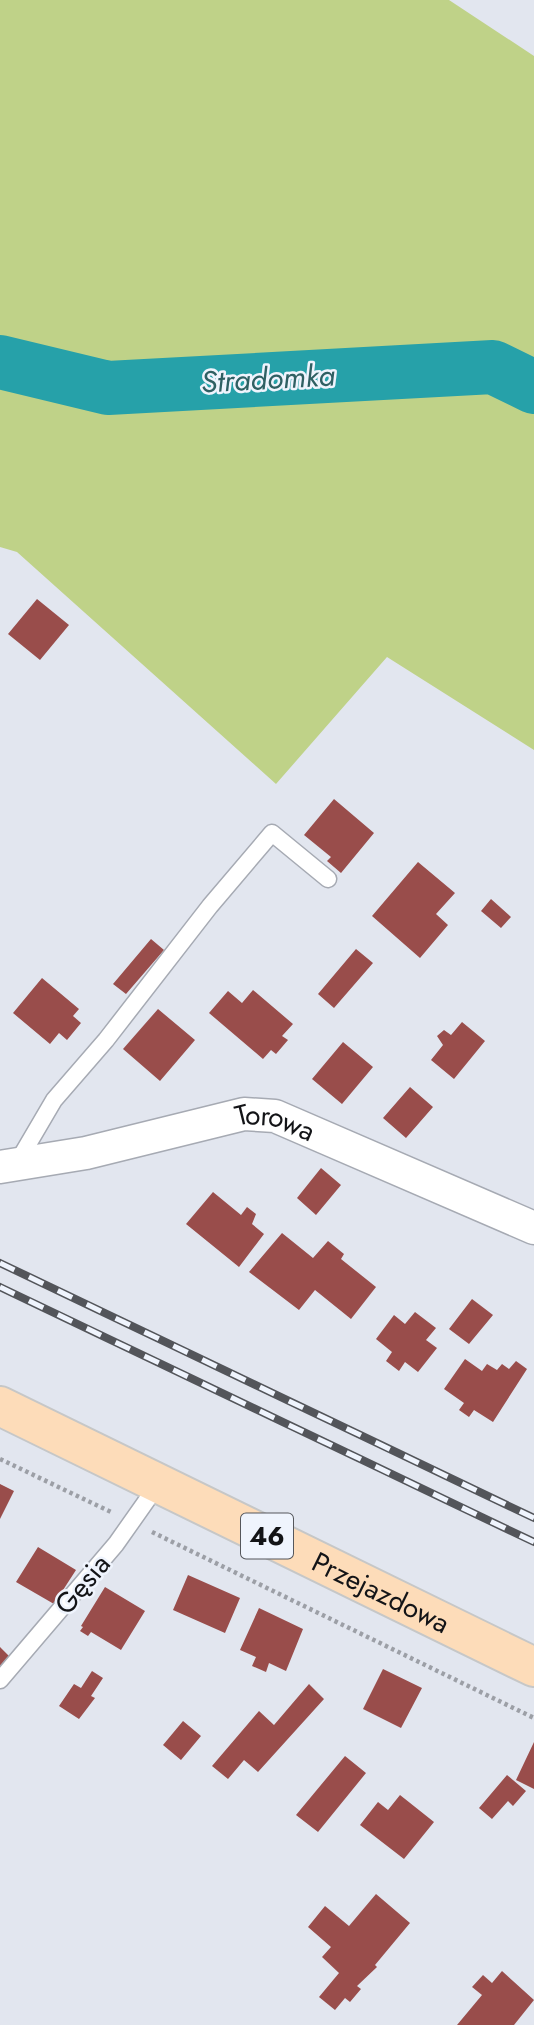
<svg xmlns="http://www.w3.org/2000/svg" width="534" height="2025" font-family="Jost,sans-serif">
<rect width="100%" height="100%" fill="#e2e6ef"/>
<!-- green -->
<path fill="#bfd288" d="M0 0H449L534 56V750L387 657 276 784 17 552 0 547Z"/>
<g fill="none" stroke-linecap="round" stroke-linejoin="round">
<!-- river -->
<path stroke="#26a1a9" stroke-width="54" d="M0 362 108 388 493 367 534 387"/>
</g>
<!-- building -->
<path fill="#994d4b" d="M37 599 69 625 40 660 8 634Z
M334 799 374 833 341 873 327 861 331 857 304 835Z
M418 862 455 893 436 914 448 925 420 958 372 916Z
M491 899 511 917 501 928 481 911Z
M151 939 164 950 126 994 113 984Z
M356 949 373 963 334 1008 318 994Z
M42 978 79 1009 73 1016 81 1023 67 1040 59 1033 50 1044 13 1013Z
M253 990 293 1024 282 1036 288 1040 276 1054 271 1050 263 1059 209 1013 228 991 242 1003Z
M158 1009 195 1040 160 1081 123 1049Z
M462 1022 485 1041 454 1079 431 1060 443 1045 437 1036 444 1030 451 1035Z
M343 1042 373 1067 342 1104 312 1079Z
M410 1087 433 1107 406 1138 383 1118Z
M321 1168 341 1185 316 1215 297 1198Z
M213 1192 241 1215 247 1207 256 1214 252 1224 264 1234 239 1267 186 1224Z
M282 1233 313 1258 328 1241 344 1254 341 1259 376 1287 351 1319 315 1290 299 1310 249 1272Z
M472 1299 493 1315 469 1344 449 1329Z
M415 1312 436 1328 426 1340 437 1348 418 1372 405 1362 399 1371 386 1361 392 1352 376 1339 394 1315 405 1324Z
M465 1359 482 1371 487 1364 497 1370 502 1364 509 1369 516 1361 527 1369 493 1422 474 1410 469 1417 459 1410 464 1403 444 1389Z
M0 1484 14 1491 0 1519Z
M38 1547 76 1570 54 1604 16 1582Z
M188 1575 240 1598 225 1633 173 1610Z
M105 1587 145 1611 121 1650 91 1632 88 1636 80 1631 83 1627 81 1626Z
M259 1608 303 1629 286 1671 269 1663 266 1672 252 1666 256 1657 240 1650Z
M0 1647 9 1656 0 1667Z
M383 1669 422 1688 401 1728 363 1709Z
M92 1671 103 1678 91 1696 95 1698 79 1719 59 1706 74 1684 81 1688Z
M309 1684 324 1699 258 1772 244 1760 228 1779 212 1766 259 1711 274 1725Z
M183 1721 201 1736 181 1760 163 1745Z
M534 1742V1789L516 1780Z
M345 1756 366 1773 318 1832 296 1815Z
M507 1775 526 1791 513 1806 508 1801 492 1819 479 1808Z
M400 1795 434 1822 404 1859 360 1825 378 1802 388 1810Z
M376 1894 410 1923 375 1965 377 1967 357 1986 361 1989 350 2002 345 1998 335 2010 319 1997 339 1973 322 1957 331 1947 308 1927 325 1906 349 1926Z
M502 1971 534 2000 514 2025H457L482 1995 472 1987 483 1975 492 1983Z"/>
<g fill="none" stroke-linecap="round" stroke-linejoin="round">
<!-- lane casing -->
<g stroke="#a6aab3" stroke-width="19">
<path id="lane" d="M17 1163 54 1100 106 1040 210 906 272 833 328 879
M0 1680 116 1544 159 1483"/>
</g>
<!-- street casing -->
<g stroke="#a6aab3" stroke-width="35">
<g id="street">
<path id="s1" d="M0 1167 86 1153 244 1114 275 1116 534 1228"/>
</g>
</g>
<!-- primary casing -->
<g stroke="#c6c7c7" stroke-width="42">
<g id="primary">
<path id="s2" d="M0 1406 534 1667"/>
</g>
</g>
<!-- path -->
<path stroke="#9c9fa6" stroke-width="4.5" stroke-dasharray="3.5 3.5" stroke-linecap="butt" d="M0 1459 113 1513
M152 1532 534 1718"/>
<!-- lane -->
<use href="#lane" stroke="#fff" stroke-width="16"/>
<!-- street -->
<use href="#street" stroke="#fff" stroke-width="32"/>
<!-- primary -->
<use href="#primary" stroke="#fddcb9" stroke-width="38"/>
<!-- rail casing -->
<g stroke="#53555a" stroke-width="8">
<path id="rail" d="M0 1263 534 1518
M0 1287 534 1542"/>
</g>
<!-- rail -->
<use href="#rail" stroke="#eff4fd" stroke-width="5" stroke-dasharray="16" stroke-linecap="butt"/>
</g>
<g text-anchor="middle" stroke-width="5" stroke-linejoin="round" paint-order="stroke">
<!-- shield labels -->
<rect fill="#eff4fd" stroke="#55575c" stroke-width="2" x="241" y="1513.5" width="52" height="45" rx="5"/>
<g font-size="26" font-weight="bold" fill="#131417">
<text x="267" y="1545">46</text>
</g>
<!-- street labels -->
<g font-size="28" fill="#131417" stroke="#eff4fd">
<text dy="10" stroke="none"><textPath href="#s1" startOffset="282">Torowa</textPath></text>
<text transform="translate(82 1584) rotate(-50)" y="10">Gęsia</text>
<text dy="10" stroke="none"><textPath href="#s2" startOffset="424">Przejazdowa</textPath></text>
</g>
<!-- water labels -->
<g font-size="30" font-style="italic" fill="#2f6063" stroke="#eff4fd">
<text transform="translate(268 379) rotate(-3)" y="10">Stradomka</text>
</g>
</g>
</svg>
